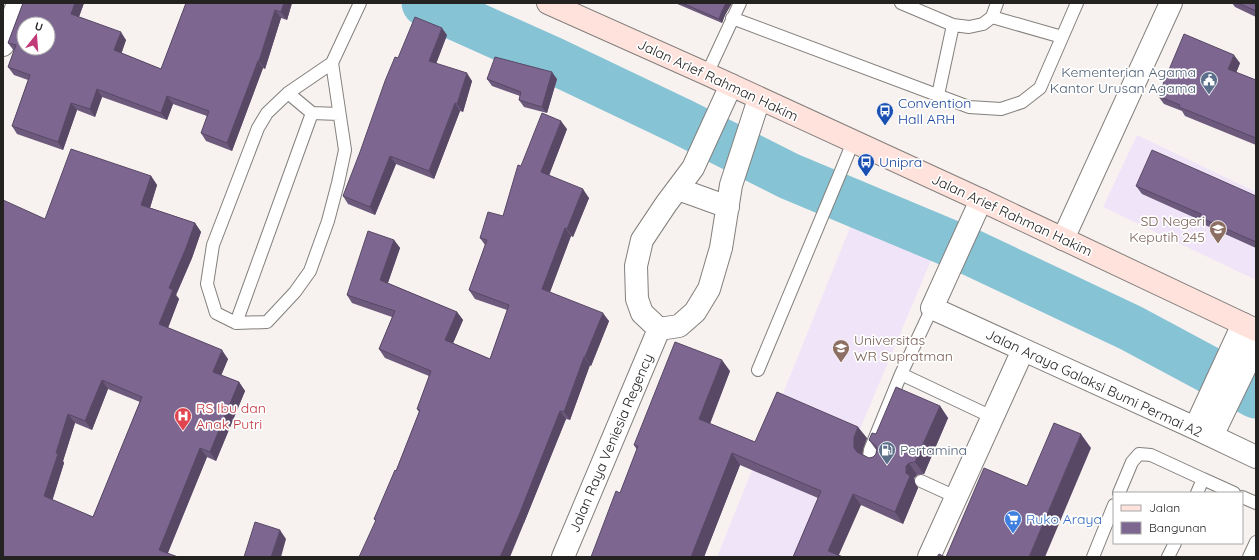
<svg xmlns="http://www.w3.org/2000/svg" width="1259" height="560" font-family="Quicksand,sans-serif">
<rect width="100%" height="100%" fill="#f7f2ef"/>
<!-- education -->
<path fill="#f0e4f8" d="M1137 135 1256 192V280L1103 207Z
M851 225 932 258 806 557H717Z"/>
<g fill="none" stroke-linecap="round" stroke-linejoin="round">
<!-- river -->
<path stroke="#85c3d5" stroke-width="47" d="M425 3 552 60 682 122 789 176 966 250 1131 328 1256 395"/>
<!-- lane casing -->
<g stroke="#837f7c" stroke-width="14">
<path id="lane" d="M901 3 953 25 969 27 983 24 992 17 997 3
M992 17 1062 37
M732 18 969 107 1001 109 1022 102 1040 88 1077 3
M332 63 345 150 338 183 328 221 310 271 295 292 267 322 236 323 216 313 207 284 213 245 258 128 267 113 288 93Z
M332 63 360 3
M707 74 740 3
M288 93 312 113 339 114
M938 95 953 25
M236 323 312 113
M758 370 839 176 853 142
M901 374 992 417
M878 462 869 457 870 450 901 374 932 308
M1203 479 1234 493
M921 481 956 497
M1119 493 1132 462 1139 454 1151 455 1203 479 1197 493
M1242 497 1256 503
M1093 557 1114 505
M1168 557 1175 543
M1249 557 1256 542"/>
</g>
<!-- street casing -->
<g stroke="#837f7c" stroke-width="24">
<path id="street" d="M3 45 18 3
M678 189 728 207
M981 200 932 308 1195 428 1256 457
M1063 239 1171 3
M659 329 642 313 637 299 636 266 642 240 666 204 693 168 731 85
M659 329 679 326 695 312 709 289 721 248 731 185 759 99
M1195 428 1243 324
M1212 436 1256 345
M563 557 659 329
M929 557 1023 350"/>
</g>
<!-- secondary casing -->
<g stroke="#837f7c" stroke-width="24">
<path id="secondary" d="M548 3 707 74 981 200 1256 330"/>
</g>
<!-- lane -->
<use href="#lane" stroke="#fff" stroke-width="12"/>
<!-- street -->
<use href="#street" stroke="#fff" stroke-width="22"/>
<!-- secondary -->
<use href="#secondary" stroke="#fee2db" stroke-width="22"/>
</g>
<!-- wall -->
<path fill="#6c597c" fill-rule="evenodd" d="M23 3H84L79 17 126 40 121 53 161 69 186 3H292L287 20 281 18 265 69 263 68 232 151 206 141 201 133 207 116 173 104 167 120 102 97 95 117 77 110 63 150 17 134 12 126 28 80 14 75 8 67 14 51 8 43Z
M675 3H732L725 15 722 23Z
M1232 3H1256V17L1235 7Z
M447 35 436 64 472 81 463 112 460 111 434 179 396 164 375 215 348 204 343 196Z
M1240 63 1236 73 1256 80V145L1185 116 1182 111 1164 104 1158 96Z
M487 79H557L547 113 524 107 519 100 520 96 492 86Z
M567 129 549 175 589 198 573 237 571 236 550 292 609 321 591 366 590 365 570 420 566 419 524 523 376 522 374 519 396 471 419 412 417 409 429 376 385 358 379 349 392 317 352 303 347 295 394 240 400 248 388 283 457 312 463 320 453 343 490 359 507 310 475 299 469 290 485 245 480 238 503 216 521 166Z
M151 176 157 185 150 208 195 223 201 232 192 258 176 295 179 299 168 328 228 359 221 375 239 382 245 391 216 461 207 457 168 553 3 557 45 219ZM108 389 140 402 93 517 52 500 64 463 63 461 75 423 92 430Z
M1136 186 1256 196V248L1205 225 1202 221 1142 194Z
M730 371 710 424 755 442 867 438 863 449 862 454 869 458 873 457 876 454 877 451 869 440 876 434 940 406 948 418 924 474 917 475 914 478 915 483 918 488 903 524 861 505 793 557 818 498 740 465 704 557H591L620 493 637 450 634 445Z"/>
<!-- shaded-wall -->
<path fill="#584865" d="M75 3H84L77 22 71 14Z
M284 3H292L287 20 281 12Z
M726 3H732L725 15 722 23 719 19 722 11Z
M275 10 281 18 265 69 259 61Z
M442 28 447 35 434 69 429 61Z
M121 32 126 40 120 58 114 50Z
M1234 55 1240 63 1234 78 1228 69Z
M258 61 263 68 232 151 227 143Z
M552 72 557 79 547 113 542 107Z
M467 73 472 81 463 112 457 104Z
M97 89 102 97 95 117 90 109Z
M167 96 173 104 167 120 161 113Z
M71 103 77 110 63 150 58 142Z
M455 103 460 111 434 179 429 171Z
M561 121 567 129 547 181 541 172Z
M390 156 396 164 375 215 370 207Z
M151 176 157 185 148 214 141 205Z
M583 189 589 198 573 237 567 229Z
M195 223 201 232 192 258 176 295 179 299 166 333 159 324 169 288Z
M565 228 571 236 548 297 542 289Z
M394 240 400 248 386 288 380 280Z
M457 312 463 320 451 348 445 340Z
M603 313 609 321 591 366 585 357Z
M222 350 228 359 219 381 213 372Z
M584 357 590 365 570 420 564 412Z
M722 360 730 371 707 431 699 419Z
M102 380 108 389 92 430 85 421Z
M239 382 245 391 216 461 210 452Z
M940 406 948 418 924 474 915 462Z
M560 411 566 419 524 523 510 557H500Z
M68 414 75 423 63 461 64 463 51 505 44 496Z
M858 427 867 438 863 449 862 460 854 448V437Z
M1081 434 1091 448 1045 557H1029Z
M200 448 207 457 166 557 159 550Z
M732 453 740 465 704 557H691Z
M909 463 917 475 914 478 915 483 918 488 903 524 895 512 906 473V466Z
M853 494 861 505 838 557 828 551Z
M280 530 286 539 281 557H271Z"/>
<!-- building -->
<path fill="#7d6790" stroke="#584865" fill-rule="evenodd" d="M23 3H75L71 14 121 32 114 50 161 69 186 3H284L281 12 275 10 259 61H258L227 143 201 133 209 111 167 96 161 113 97 89 90 109 71 103 58 142 12 126 30 75 8 67 16 45 8 43ZM24 24H48V48H24Z
M682 3H726L722 11 719 19Z
M1238 3H1256V11Z
M415 17 442 28 429 61 467 73 457 104 455 103 429 171 390 156 370 207 343 196 360 152 385 81 395 57 398 58Z
M1184 34 1234 55 1228 69 1256 80V138L1179 107 1180 105 1158 96Z
M495 57 552 72 542 107 519 100 521 92 487 79Z
M542 113 561 121 541 172 583 189 567 229 565 228 542 289 603 313 585 357H584L564 412 560 411 519 515 500 557H359L376 520 374 519 395 470 396 471 420 410 417 409 431 371 379 349 395 311 347 295 368 231 394 240 380 280 457 312 445 340 490 359 509 305 469 290 487 240 480 238 488 212 503 216 518 165 521 166Z
M71 149 151 176 141 205 195 223 186 248 169 288 173 290 159 324 222 350 213 372 239 382 210 452 200 448 159 550 178 557H3V200L45 219ZM102 380 142 397 93 517 44 496 58 454 56 453 68 414 85 421Z
M1152 150 1202 172 1256 196V242L1199 217 1201 214 1136 186Z
M675 342 722 360 699 419 755 442 777 392 858 427 854 437V448L857 452 869 458 873 457 876 454 877 450 876 446 869 440 872 433 876 434 896 387 940 406 915 462 909 463 906 466V473L910 476 895 512 853 494 828 551 843 557H793L821 491 732 453 691 557H591L616 491 620 493 638 446 634 445Z
M1054 423 1081 434 1029 557H946L984 468 1027 486Z
M255 522 280 530 271 557H244Z
M939 554 945 557H937Z"/>
<!-- icons -->
<defs>
<g id="civic-pin" transform="scale(0.9)"><path d="M0 17L-7.5 6A9.5 9.5 0 1 1 7.5 6Z" fill="#5c6f8a" stroke="#fff"/><path d="M-.6-6.5H3V-4.5H.6V-3L4-1V1h2V6H-6V1h2V-1L-.6-3ZM-1.2 2.5V6h2.4V2.5Z" fill="#fff"/></g>
<g id="bus-pin" transform="scale(0.9)"><path d="M0 17L-7.5 6A9.5 9.5 0 1 1 7.5 6Z" fill="#1a4fb4" stroke="#fff"/><path d="M-5-6H5V4H4V6H2V4H-2V6H-4V4H-5ZM-3.5-4V0h7V-4ZM-3.5 1.2v1.5H-2V1.2ZM2 1.2v1.5H3.5V1.2Z" fill="#fff"/></g>
<g id="school-pin" transform="scale(0.9)"><path d="M0 17L-7.5 6A9.5 9.5 0 1 1 7.5 6Z" fill="#8d6e63" stroke="#fff"/><path d="M0-5L7-2L0 1L-7-2ZM-4 1L0 2.5L4 1V4Q0 6-4 4Z" fill="#fff"/></g>
<g id="university-pin" transform="scale(0.9)"><path d="M0 17L-7.5 6A9.5 9.5 0 1 1 7.5 6Z" fill="#8d6e63" stroke="#fff"/><path d="M0-5L7-2L0 1L-7-2ZM-4 1L0 2.5L4 1V4Q0 6-4 4Z" fill="#fff"/></g>
<g id="hospital-pin" transform="scale(0.9)"><path d="M0 17L-7.5 6A9.5 9.5 0 1 1 7.5 6Z" fill="#e0444e" stroke="#fff"/><path d="M-5-5h3v3.5h4V-5h3V5h-3V1.5h-4V5h-3Z" fill="#fff"/></g>
<g id="fuel-pin" transform="scale(0.9)"><path d="M0 17L-7.5 6A9.5 9.5 0 1 1 7.5 6Z" fill="#5c6f8a" stroke="#fff"/><path d="M-5.5-6h7V0h2V4h1.3V-2.5L3-4.5l.8-.8L6-3V5H2.5V1h-1V6h-7ZM-4.2-4.7v3.2H.2V-4.7Z" fill="#fff"/></g>
<g id="supermarket-pin" transform="scale(0.9)"><path d="M0 17L-7.5 6A9.5 9.5 0 1 1 7.5 6Z" fill="#3f7fe0" stroke="#fff"/><path d="M-6-5.5h2.5l.6 2H6L4.5 2H-2.5L-4.4-4H-6ZM-1.5 3.2a1.3 1.3 0 1 0 .1 0ZM3 3.2a1.3 1.3 0 1 0 .1 0Z" fill="#fff"/></g>
</defs>
<g fill-rule="evenodd">
<use href="#civic-pin" x="1209" y="80"/>
<use href="#bus-pin" x="885" y="111"/>
<use href="#bus-pin" x="866" y="162"/>
<use href="#school-pin" x="1218" y="229"/>
<use href="#university-pin" x="841" y="348"/>
<use href="#hospital-pin" x="183" y="416"/>
<use href="#fuel-pin" x="887" y="450"/>
<use href="#supermarket-pin" x="1013" y="519"/>
</g>
<g text-anchor="middle" stroke-width="3.5" stroke-linejoin="round" paint-order="stroke">
<!-- service labels -->
<g font-size="14" fill="#4e5e75" stroke="#fff" text-anchor="end">
<text x="1196" y="77">Kementerian Agama<tspan x="1196" dy="16">Kantor Urusan Agama</tspan></text>
<text x="900" y="455" text-anchor="start">Pertamina</text>
</g>
<!-- street labels -->
<g font-size="14" fill="#252322" stroke="#fff">
<text transform="translate(718 80) rotate(25)" y="5">Jalan Arief Rahman Hakim</text>
<text transform="translate(1012 215) rotate(25)" y="5">Jalan Arief Rahman Hakim</text>
<text transform="translate(1094 383) rotate(25)" y="5">Jalan Araya Galaksi Bumi Permai A2</text>
<text transform="translate(611 443) rotate(-67)" y="5">Jalan Raya Veniesia Regency</text>
</g>
<!-- transit labels -->
<g font-size="14" fill="#164399" stroke="#fff" text-anchor="start">
<text x="898" y="108">Convention<tspan x="898" dy="16">Hall ARH</tspan></text>
<text x="879" y="167">Unipra</text>
</g>
<!-- education labels -->
<g font-size="14" fill="#785e54" stroke="#fff" text-anchor="end">
<text x="1205" y="226">SD Negeri<tspan x="1205" dy="16">Keputih 245</tspan></text>
<text x="854" y="345" text-anchor="start">Universitas<tspan x="854" dy="16">WR Supratman</tspan></text>
</g>
<!-- health labels -->
<g font-size="14" fill="#be3a42" stroke="#fff" text-anchor="start">
<text x="196" y="413">RS Ibu dan<tspan x="196" dy="16">Anak Putri</tspan></text>
</g>
<!-- shop labels -->
<g font-size="14" fill="#366cbe" stroke="#fff" text-anchor="start">
<text x="1026" y="524">Ruko Araya</text>
</g>
</g>
<!-- border -->
<rect width="1259" height="560" fill="none" stroke="#252322" stroke-width="8"/>
<!-- legend -->
<rect x="1113" y="492" width="130" height="52" fill="#ffffff" stroke="#a8a7a7"/>
<rect x="1121" y="505" width="20" height="6" fill="#fee2db" stroke="#a8a7a7"/>
<text x="1149" y="512" font-size="12" fill="#252322">Jalan</text>
<rect x="1121" y="522" width="20" height="12" fill="#7d6790" stroke="#a8a7a7"/>
<text x="1149" y="532" font-size="12" fill="#252322">Bangunan</text>
<!-- north arrow -->
<g transform="translate(36 36) rotate(17)"><circle r="19" fill="#ffffff" stroke="#a8a7a7"/>
<path d="M0-3L7 15L0 10L-7 15Z" fill="#c13976"/>
<text y="-6" font-size="11" font-weight="bold" text-anchor="middle" fill="#252322">U</text>
</g>
</svg>
